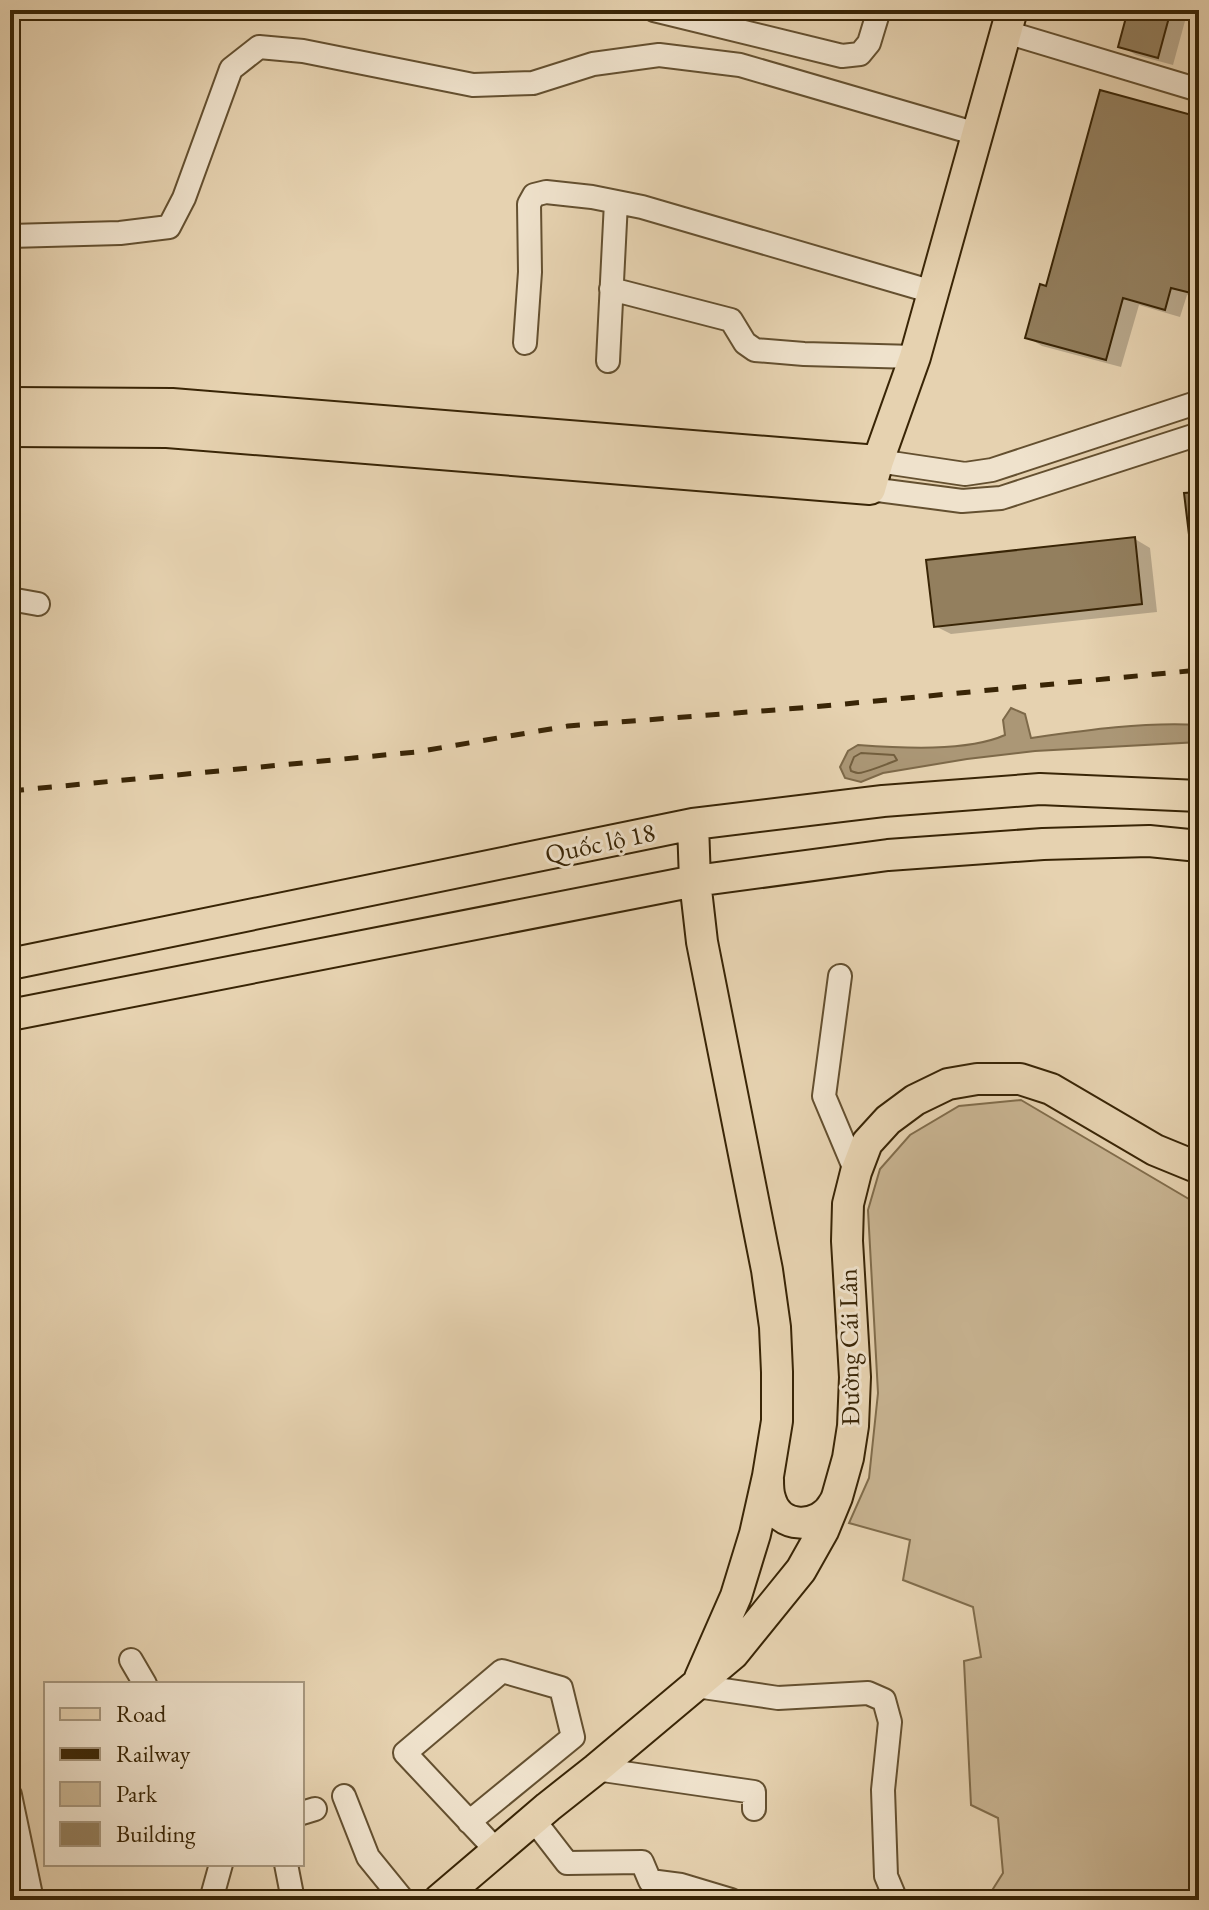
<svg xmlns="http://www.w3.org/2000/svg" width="1209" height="1910" font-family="'EB Garamond',serif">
<rect width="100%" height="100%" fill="#e6d2b0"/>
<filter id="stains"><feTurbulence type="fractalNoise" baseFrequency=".0025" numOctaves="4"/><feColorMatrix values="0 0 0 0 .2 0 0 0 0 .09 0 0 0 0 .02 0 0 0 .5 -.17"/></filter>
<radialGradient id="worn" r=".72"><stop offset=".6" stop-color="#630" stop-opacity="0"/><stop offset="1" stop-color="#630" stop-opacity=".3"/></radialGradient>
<!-- green -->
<path fill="#c9b593" stroke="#816d4c" stroke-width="2" d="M1021 1100 1199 1205V1362L1192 1374 1199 1378V1900H986L1003 1873 998 1818 971 1805 964 1661 981 1657 973 1607 903 1580 910 1540 849 1523 869 1478 878 1393 868 1210 880 1169 910 1135 959 1106Z"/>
<!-- water -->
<path fill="#ab9776" stroke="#7d6949" stroke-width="2" d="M1011 708 1025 714 1031 738C1087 730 1142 722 1199 725V742L1035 751 967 759 883 773 861 782 845 778 840 767 848 751 858 745C900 748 967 752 1005 735L1003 720Z"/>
<!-- shadow -->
<path fill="#0003" d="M1130 10H1188L1173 65 1136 55 1121 46Z
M1199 119V298L1187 295 1180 317 1139 305 1121 367 1042 346 1027 337 1047 288Z
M1199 494V596L1187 495Z
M1135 539 1150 548 1157 612 951 634 935 626Z
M10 1865 12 1867 18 1900H10Z"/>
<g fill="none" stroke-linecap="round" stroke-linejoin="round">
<!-- shore -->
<path stroke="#725e3e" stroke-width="2" d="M861 753 894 755 897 760C893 762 862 774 858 773 856 773 854 772 851 771L850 767 854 757Z"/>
</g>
<!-- building -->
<path fill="#937f5e" stroke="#392506" stroke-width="2" d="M1128 10H1171L1158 58 1118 47Z
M1100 90 1199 117V295L1171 288 1165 310 1123 298 1106 360 1025 338 1040 284 1046 286Z
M1199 492V542L1190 543 1184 493Z
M1135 537 1142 604 934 627 926 560Z"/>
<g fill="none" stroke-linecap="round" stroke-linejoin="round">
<!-- minor casing -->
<g stroke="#645030" stroke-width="26">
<path id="minor" d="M654 10 842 56 860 54 869 43 879 10
M1006 32 1199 90
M10 236 120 233 169 227 184 198 231 69 259 47 303 51 473 85 533 83 593 64 659 55 740 65 977 134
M611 289 731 320 745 343 755 350 804 354 915 357
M525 343 530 272 529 204 534 195 546 192 592 197 642 207 933 292
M608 361 616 202
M878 461 965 474 992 470 1199 402
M870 489 962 501 1001 498 1199 434
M10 599 38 604
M840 976 824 1096 856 1172
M131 1660 145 1684
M696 1686 778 1698 868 1693 884 1700 890 1722 883 1790 886 1876 896 1900
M596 1769 754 1792V1809
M10 1795 32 1900
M344 1796 368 1857 403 1900
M302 1813 315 1809
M533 1819 567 1863 642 1862 650 1881 681 1885 731 1900
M469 1822 573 1737 561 1688 502 1671 405 1753 497 1851
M286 1864 293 1900
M211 1900 221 1864"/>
</g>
<!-- major casing -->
<g stroke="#392506" stroke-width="34">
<path id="major" d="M10 403 172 404 878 461
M10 431 167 432 870 489 878 461 915 357 1012 10
M693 824 695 881 702 942 767 1270 775 1327 777 1372V1421L768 1476 755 1534 736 1596 700 1678
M10 964 693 824 883 801 1040 789 1199 796
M10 1015 695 881 888 855 1043 844 1149 841 1199 846
M768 1479C768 1485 768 1492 770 1498 778 1530 820 1530 834 1503
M439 1900 548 1807 596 1769 733 1654 801 1570 823 1531 837 1497 848 1458 853 1426 855 1377 847 1241 848 1204 856 1172 867 1143 888 1120 915 1100 948 1084 977 1079H1020L1051 1089 1155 1150 1199 1168"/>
</g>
<!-- minor -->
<use href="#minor" stroke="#efe2cc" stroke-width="22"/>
<!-- major -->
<use href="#major" stroke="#e6d2b0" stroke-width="30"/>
<!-- rail -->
<path stroke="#392506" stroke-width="5" stroke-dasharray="14 14" stroke-linecap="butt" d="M10 791 416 752 568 726 813 707 1199 670"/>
</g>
<g text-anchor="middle" stroke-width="6" stroke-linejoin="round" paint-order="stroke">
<!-- street labels -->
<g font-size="26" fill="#392506" stroke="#efe2cc">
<text transform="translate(600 843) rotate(-12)" y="9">Quốc lộ 18</text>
<text transform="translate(849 1347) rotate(-91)" y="9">Đường Cái Lân</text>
</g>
</g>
<!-- margin -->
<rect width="1209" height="1910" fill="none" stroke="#e6d2b0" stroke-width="40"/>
<rect x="12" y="12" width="1185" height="1886" fill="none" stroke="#392506" stroke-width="4"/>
<rect x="20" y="20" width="1169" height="1870" fill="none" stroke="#392506" stroke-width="2"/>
<!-- legend -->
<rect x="44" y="1682" width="260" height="184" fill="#efe2cc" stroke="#a6967d" stroke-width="2"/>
<rect x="60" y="1708" width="40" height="12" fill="#e6d2b0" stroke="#a6967d" stroke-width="2"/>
<text x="116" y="1722" font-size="24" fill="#392506">Road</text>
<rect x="60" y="1748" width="40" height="12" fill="#392506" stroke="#a6967d" stroke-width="2"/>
<text x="116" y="1762" font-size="24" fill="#392506">Railway</text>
<rect x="60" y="1782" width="40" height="24" fill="#c9b593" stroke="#a6967d" stroke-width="2"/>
<text x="116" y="1802" font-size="24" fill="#392506">Park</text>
<rect x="60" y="1822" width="40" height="24" fill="#937f5e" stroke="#a6967d" stroke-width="2"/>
<text x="116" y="1842" font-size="24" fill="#392506">Building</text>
<rect width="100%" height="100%" filter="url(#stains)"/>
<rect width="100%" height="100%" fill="url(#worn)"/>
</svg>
